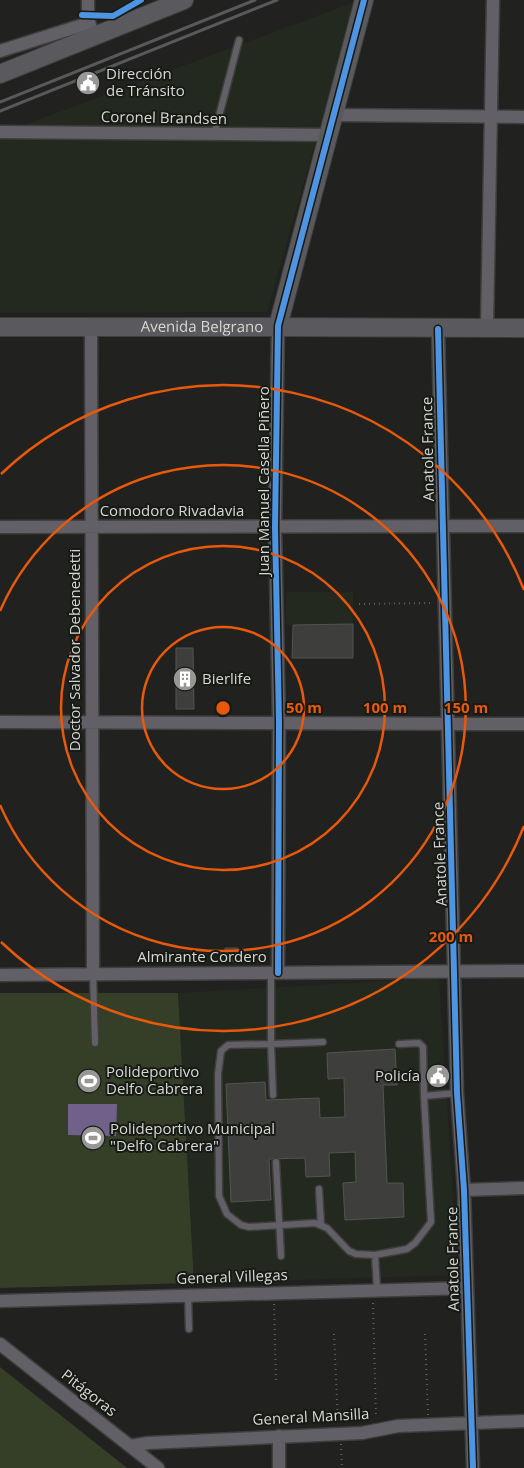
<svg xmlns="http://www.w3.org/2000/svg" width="524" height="1468" font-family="'Open Sans',sans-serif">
<rect width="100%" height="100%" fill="#21221f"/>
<!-- built -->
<path fill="#24291f" d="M355 2 267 312 0 313V134Z
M286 592H353V624L286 625Z
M439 978 458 1275 194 1283 178 993Z"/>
<!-- green -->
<path fill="#353f27" d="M0 993H178L194 1283 0 1288Z
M0 1367 127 1468H0Z"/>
<!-- water -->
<path fill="#70618a" d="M68 1104H117L116 1136 68 1135Z"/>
<!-- building -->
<path fill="#3e3f3d" stroke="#525451" d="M353 624V658H292L293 625Z
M176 648H193L194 709H176Z
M225 948H238V961H225Z
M395 1049 397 1085H383L387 1183H403L404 1217 345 1220 343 1183 356 1182 355 1152 329 1153 330 1176 306 1177 305 1158 269 1159 271 1200 231 1202 226 1084 265 1082 266 1100 319 1098 320 1118 345 1117 344 1078 328 1079 327 1053Z
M441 1068V1083L436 1084 435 1069Z"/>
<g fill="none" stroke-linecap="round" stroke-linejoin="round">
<!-- lane casing -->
<g stroke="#3e3e3d" stroke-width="9">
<path id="lane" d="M214 135 239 40
M93 974 95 1043
M271 974V1044L228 1045 221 1051 218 1074 219 1196 227 1214 241 1225 249 1227 315 1223 327 1228 349 1251 356 1254 375 1255 407 1249 415 1243 431 1222 424 1096 457 1093
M399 1044 419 1043 423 1047 424 1096
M273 1095 271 1044 323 1042
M276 1162 281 1256
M319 1189 321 1225
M375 1255 377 1289
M188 1295 189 1329"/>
</g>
<!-- street casing -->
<g stroke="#3e3e3d" stroke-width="15">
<path id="street" d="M88 0V19L92 31
M0 51 89 23
M334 115 524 117
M0 132 328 135
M91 326 93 974
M278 326 275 527 279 722 278 973
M487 328 493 0
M438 329 457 1093 464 1190 473 1468
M0 527 524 526
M0 722 524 724
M0 975 524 971
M464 1190 524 1188
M0 1301 466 1288
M0 1344 158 1468
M279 1436V1468
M130 1446 148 1443 362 1433 398 1426 524 1421"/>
</g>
<!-- secondary casing -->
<g stroke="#3e3e3d" stroke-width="20">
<g id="secondary">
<path d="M0 74 184 0"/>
<path d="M278 326 364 0"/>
<path id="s1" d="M0 327C175 326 349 328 524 328"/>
</g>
</g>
<!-- path -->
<path stroke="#5d5d60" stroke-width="2" stroke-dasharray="1 4" stroke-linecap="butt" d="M359 604 433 603
M373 1303 376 1418
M274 1304 276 1381
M334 1334 338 1422
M425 1334 428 1415
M341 1444 342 1468"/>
<!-- lane -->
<use href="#lane" stroke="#626066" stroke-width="6"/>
<!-- street -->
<use href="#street" stroke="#626066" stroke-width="12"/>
<!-- secondary -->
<use href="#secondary" stroke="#5a595d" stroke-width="18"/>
<!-- rail -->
<path stroke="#58595a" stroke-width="3" d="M0 102 255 0
M0 111 277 0"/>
<!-- cycleway casing -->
<g stroke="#171a15" stroke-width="9">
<path id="cycleway" d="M82 15 113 16 141 0
M438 329 457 1093 464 1190 473 1468
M278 973 279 722 275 527 278 326 364 0"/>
</g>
<!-- cycleway -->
<use href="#cycleway" stroke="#4d94e3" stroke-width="6"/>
</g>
<!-- distance rings -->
<g fill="none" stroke="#e8590c" stroke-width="2.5">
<circle cx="223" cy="708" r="81"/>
<circle cx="223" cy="708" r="162"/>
<path d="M0 611A243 243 0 1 1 0 805"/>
<path d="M524 826A323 323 0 0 1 1 942M1 474A323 323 0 0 1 524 590"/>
</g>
<!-- icons -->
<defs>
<g id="civic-disc" transform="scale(1.25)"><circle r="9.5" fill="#979895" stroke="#171a15"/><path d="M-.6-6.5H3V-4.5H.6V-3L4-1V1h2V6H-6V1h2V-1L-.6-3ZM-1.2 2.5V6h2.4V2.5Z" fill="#fff"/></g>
<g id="building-disc" transform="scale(1.25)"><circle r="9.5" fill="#979895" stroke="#171a15"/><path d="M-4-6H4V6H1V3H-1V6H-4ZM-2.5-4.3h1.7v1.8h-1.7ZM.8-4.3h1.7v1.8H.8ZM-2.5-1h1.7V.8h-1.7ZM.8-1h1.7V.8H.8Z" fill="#fff"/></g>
<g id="stadium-disc" transform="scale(1.25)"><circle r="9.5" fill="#979895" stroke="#171a15"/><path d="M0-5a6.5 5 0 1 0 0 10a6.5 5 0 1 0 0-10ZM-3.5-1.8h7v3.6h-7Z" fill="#fff"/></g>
</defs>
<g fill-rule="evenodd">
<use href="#civic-disc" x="88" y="83"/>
<use href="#building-disc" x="185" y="679"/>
<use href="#civic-disc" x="438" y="1076"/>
<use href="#stadium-disc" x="89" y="1081"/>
<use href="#stadium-disc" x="93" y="1138"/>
</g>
<g text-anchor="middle" stroke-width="4" stroke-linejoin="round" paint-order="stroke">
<!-- poi labels -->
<g font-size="15" fill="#d6d8d4" stroke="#171a15" text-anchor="start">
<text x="106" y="79">Dirección<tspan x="106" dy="17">de Tránsito</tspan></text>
<text x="202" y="684">Bierlife</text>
<text x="106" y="1077">Polideportivo<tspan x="106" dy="17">Delfo Cabrera</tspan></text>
<text x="420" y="1081" text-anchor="end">Policía</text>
<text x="110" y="1134">Polideportivo Municipal<tspan x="110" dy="17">"Delfo Cabrera"</tspan></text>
</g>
<!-- street labels -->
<g font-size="15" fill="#d6d8d4" stroke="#171a15">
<text transform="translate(164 118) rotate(1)" y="5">Coronel Brandsen</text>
<text dy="5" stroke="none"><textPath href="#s1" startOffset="202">Avenida Belgrano</textPath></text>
<text transform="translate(428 449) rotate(-91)" y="5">Anatole France</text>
<text transform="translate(264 481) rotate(-90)" y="5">Juan Manuel Casella Piñero</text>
<text x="172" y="516">Comodoro Rivadavia</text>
<text transform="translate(75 650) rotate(-90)" y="5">Doctor Salvador Debenedetti</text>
<text transform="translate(440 854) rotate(-92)" y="5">Anatole France</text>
<text x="202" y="962">Almirante Cordero</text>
<text transform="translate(453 1259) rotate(-91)" y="5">Anatole France</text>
<text transform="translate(232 1277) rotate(-2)" y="5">General Villegas</text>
<text transform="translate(89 1393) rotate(38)" y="5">Pitágoras</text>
<text transform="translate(311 1417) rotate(-3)" y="5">General Mansilla</text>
</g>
</g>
<circle cx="223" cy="708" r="8" fill="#e8590c" stroke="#171a15" stroke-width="2.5"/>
<g font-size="15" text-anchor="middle" font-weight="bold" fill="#e8590c" stroke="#171a15" stroke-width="4" stroke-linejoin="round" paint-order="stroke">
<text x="304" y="713">50 m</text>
<text x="385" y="713">100 m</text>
<text x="466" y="713">150 m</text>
<text x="451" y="942">200 m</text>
</g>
</svg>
